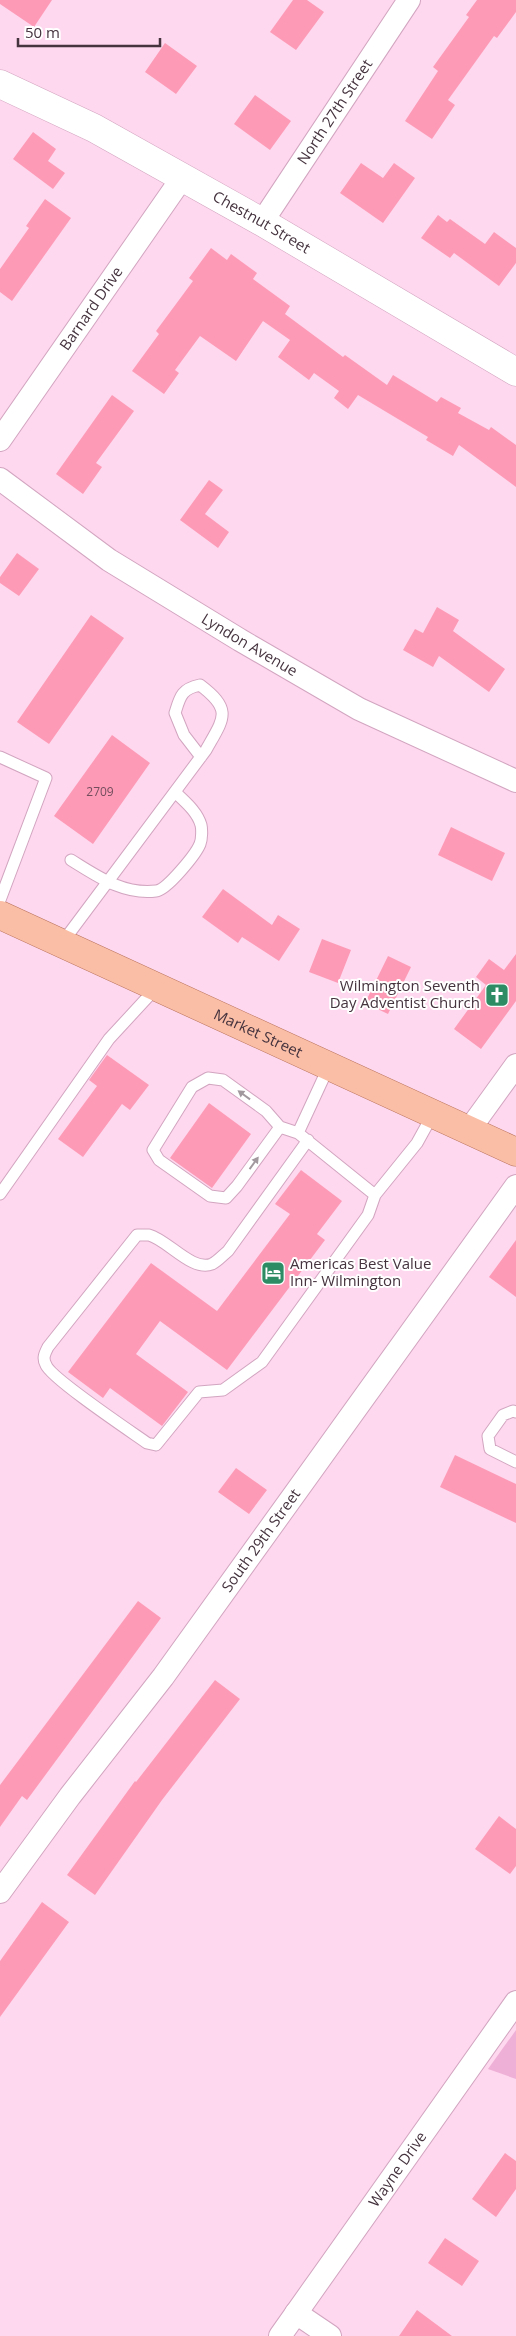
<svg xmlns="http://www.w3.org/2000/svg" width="516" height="2336" font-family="'Open Sans',sans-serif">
<rect width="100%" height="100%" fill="#fed8ee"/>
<!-- green -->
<path fill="#efb0d7" d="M516 2030V2079L488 2069Z"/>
<!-- building -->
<path fill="#fd9bb7" d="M0 0H52L34 27 0 4Z
M293 0H307L324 12 296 50 270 32Z
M477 0H516V12L497 38 494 36 448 100 455 105 432 139 405 121 438 71 433 67 469 17 466 15Z
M165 43 197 66 176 94 145 72Z
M255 95 291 121 270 150 234 124Z
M33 132 56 149 48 161 65 173 53 189 13 159Z
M361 163 383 178 394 163 415 178 383 223 340 193Z
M45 199 71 218 12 301 0 292V269L29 228 26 226Z
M438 215 447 222 450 219 485 244 494 232 516 248V263L499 286 454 253 450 258 421 238Z
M211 248 227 260 231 254 257 273 253 279 290 306 285 314 343 357 345 355 387 385 393 375 437 402 441 397 461 408 458 413 489 430 491 427 516 445V487L459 445 453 456 426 440 428 437 358 395 348 409 334 398 339 391 314 373 309 380 278 357 290 340 263 321 236 361 200 336 175 370 179 373 164 394 132 371 159 334 156 331 193 281 189 278Z
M112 395 134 411 96 463 102 467 83 494 56 474Z
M209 480 223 490 205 514 229 532 218 548 180 520Z
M17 553 39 569 19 596 0 583V577Z
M437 607 459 620 453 631 505 669 489 692 439 656 433 667 403 650 415 629 423 633Z
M91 615 124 638 49 744 17 722Z
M112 735 150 763 93 844 54 816Z
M451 827 505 853 492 881 438 855Z
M223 889 272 925 278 915 300 929 279 961 242 937 238 943 202 917Z
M322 939 351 950 338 983 309 972Z
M516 954V1001L481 1049 454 1029 486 985 476 977 489 959 504 970Z
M388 956 411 967 388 1014 365 1003Z
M107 1055 149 1085 130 1110 122 1104 83 1157 58 1139 97 1086 89 1080Z
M209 1103 251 1134 212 1188 170 1158Z
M301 1170 342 1201 317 1234 325 1240 227 1370 160 1321 136 1354 188 1392 162 1426 110 1388 103 1398 68 1372 151 1263 217 1311 290 1214 275 1204Z
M516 1240V1297L489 1277Z
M455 1455 516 1484V1523L440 1487Z
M236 1468 267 1490 249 1514 218 1492Z
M138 1601 161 1618 27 1800 22 1796 0 1827V1785Z
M215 1680 240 1699 162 1800 95 1895 67 1875 135 1781 136 1782Z
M499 1816 516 1829V1866L510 1874 475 1849Z
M42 1902 69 1922 0 2017V1961Z
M505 2153 516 2161V2189L496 2217 472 2199Z
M445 2238 479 2261 462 2286 428 2263Z
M417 2310 452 2336H399Z"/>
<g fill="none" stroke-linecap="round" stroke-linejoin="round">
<!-- service casing -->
<g stroke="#d2a5c0" stroke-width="13">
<path id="service" d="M0 757 46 778 0 900
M71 860C97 876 123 895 156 891 167 890 196 854 200 844 202 839 202 829 201 825 197 811 184 801 175 792
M62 943 206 750C224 718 233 710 200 685 181 689 180 697 175 713L184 735 201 757
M280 1127 237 1186 226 1198 210 1196 159 1160 153 1150 192 1087 208 1078 223 1080 266 1111 280 1127 298 1133 375 1195 368 1215 262 1362 223 1390 199 1392 156 1445 147 1443C130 1431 51 1378 46 1365 42 1358 45 1353 48 1347L137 1235C141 1235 145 1235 149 1235 168 1240 192 1272 212 1264 218 1261 223 1255 228 1251L308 1140
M298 1133 329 1066
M0 1194 109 1039 157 987
M375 1195 417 1143 433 1114
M516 1412 513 1411 503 1415 488 1436 490 1449 516 1462"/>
</g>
<!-- minor casing -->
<g stroke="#d2a5c0" stroke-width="24">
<g id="minor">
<path id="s1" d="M262 222 409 0"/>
<path id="s2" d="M0 440 182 178"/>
<path id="s3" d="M0 479 109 560 240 640 359 709 516 781"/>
<path d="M469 1130 516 1065"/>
<path id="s4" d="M0 1892 70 1796 163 1677 516 1186"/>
<path d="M296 2313 330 2336"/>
<path id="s5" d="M280 2336 516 2002"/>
</g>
</g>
<!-- tertiary casing -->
<g stroke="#d2a5c0" stroke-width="29">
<g id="tertiary">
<path id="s6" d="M0 84 94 128 262 222 516 372"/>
</g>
</g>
<!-- primary casing -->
<g stroke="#b8715b" stroke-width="29">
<g id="primary">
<path id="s7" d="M0 915 516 1152"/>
</g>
</g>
<!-- service -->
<use href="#service" stroke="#fff" stroke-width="11"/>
<!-- minor -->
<use href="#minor" stroke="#fff" stroke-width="22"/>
<!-- tertiary -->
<use href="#tertiary" stroke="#fff" stroke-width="28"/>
<!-- primary -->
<use href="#primary" stroke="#fabea6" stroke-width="28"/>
</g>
<!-- one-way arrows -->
<defs><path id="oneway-solid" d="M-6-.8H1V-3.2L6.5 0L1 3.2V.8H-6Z" transform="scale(1.25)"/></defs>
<g fill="#a2999e">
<use href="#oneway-solid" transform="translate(244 1095) rotate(-144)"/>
<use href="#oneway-solid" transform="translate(254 1163) rotate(-54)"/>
</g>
<!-- icons -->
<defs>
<g id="church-square" transform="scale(1.25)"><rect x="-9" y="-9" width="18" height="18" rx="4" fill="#2d8c64" stroke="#fff"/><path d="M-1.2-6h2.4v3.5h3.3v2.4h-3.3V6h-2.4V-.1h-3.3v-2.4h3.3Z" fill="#fff"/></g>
<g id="hotel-square" transform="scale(1.25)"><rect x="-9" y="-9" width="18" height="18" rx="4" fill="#2d8c64" stroke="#fff"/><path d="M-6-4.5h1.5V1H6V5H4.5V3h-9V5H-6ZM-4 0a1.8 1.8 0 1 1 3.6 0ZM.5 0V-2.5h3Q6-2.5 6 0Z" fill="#fff"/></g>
</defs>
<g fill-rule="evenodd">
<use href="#church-square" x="497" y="995"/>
<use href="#hotel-square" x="273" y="1273"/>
</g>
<g text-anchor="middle" stroke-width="4" stroke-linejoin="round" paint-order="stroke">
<!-- number labels -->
<g font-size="12" fill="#734d5c">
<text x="100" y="796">2709</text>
</g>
<!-- street labels -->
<g font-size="15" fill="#45333e" stroke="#fff">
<text dy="5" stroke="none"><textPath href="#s1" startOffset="132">North 27th Street</textPath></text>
<text dy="5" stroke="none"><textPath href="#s6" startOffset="296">Chestnut Street</textPath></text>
<text dy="5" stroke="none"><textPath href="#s2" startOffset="160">Barnard Drive</textPath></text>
<text dy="5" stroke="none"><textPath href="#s3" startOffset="300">Lyndon Avenue</textPath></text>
<text dy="5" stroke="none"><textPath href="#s7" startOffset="284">Market Street</textPath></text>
<text dy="5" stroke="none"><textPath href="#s4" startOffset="438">South 29th Street</textPath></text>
<text dy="5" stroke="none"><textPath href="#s5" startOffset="204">Wayne Drive</textPath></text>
</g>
<!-- poi labels -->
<g font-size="15" fill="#45333e" stroke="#fff" text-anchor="end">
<text x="480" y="991">Wilmington Seventh<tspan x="480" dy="17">Day Adventist Church</tspan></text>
<text x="290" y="1269" text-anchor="start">Americas Best Value<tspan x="290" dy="17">Inn- Wilmington</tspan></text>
</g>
</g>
<!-- scale -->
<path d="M18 38v8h142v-8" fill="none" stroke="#45333e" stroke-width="2.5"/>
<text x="25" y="38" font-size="15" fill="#45333e" stroke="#ffffff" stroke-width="4" paint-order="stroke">50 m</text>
</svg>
